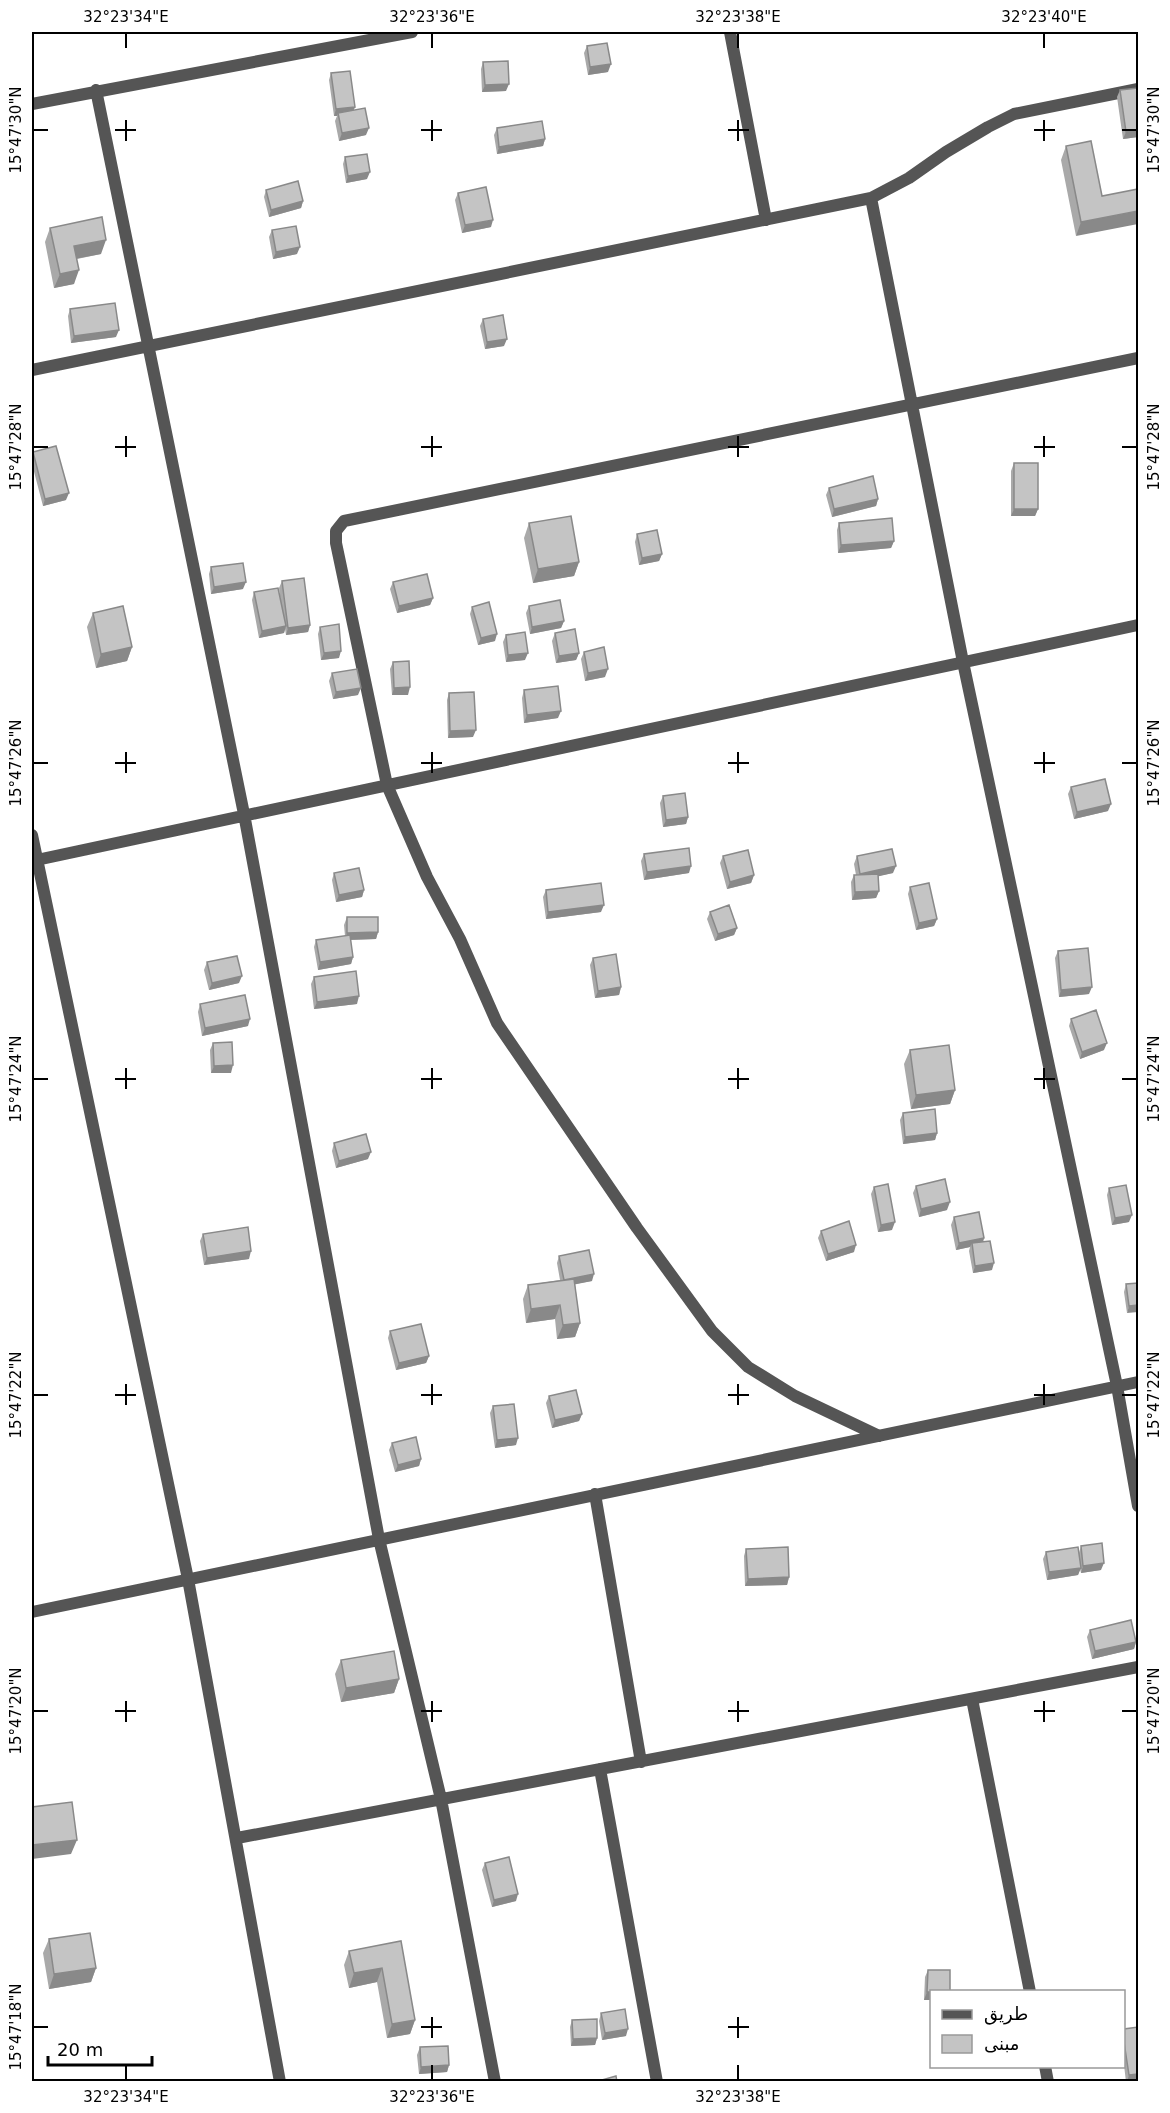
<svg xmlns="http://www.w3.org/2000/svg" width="1170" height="2113" font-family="'DejaVu Sans','Noto Naskh Arabic',sans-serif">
<rect width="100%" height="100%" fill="#fff"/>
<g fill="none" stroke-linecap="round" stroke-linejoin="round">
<!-- minor -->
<path stroke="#555" stroke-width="12" d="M730 32 766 220
M96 90 244 814 379 1539 441 1799 495 2082
M32 104 412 32
M871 198 963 662 1117 1386 1138 1506
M32 370 871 198 909 178 946 152 988 127 1014 114 1138 89
M32 835 188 1579 280 2082
M32 861 1138 625
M879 1436 795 1396 748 1367 712 1331 637 1228 497 1023 460 939 427 877 387 785 336 543V531L344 521 1138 358
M595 1494 641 1762
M32 1612 1138 1382
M972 1699 1030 1992
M600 1769 657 2082
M237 1838 1138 1667
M1045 2066 1048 2082"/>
</g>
<!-- wall -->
<path fill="#a9a9a9" d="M587 46 608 72 588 75 584 53Z
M483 62 506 91 482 92 481 69Z
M331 73 355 107 353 111 366 135 339 141 335 121 337 116H334L329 80Z
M1138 88V137L1123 139 1117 97 1120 90Z
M497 128 545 139 543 146 497 154 494 135Z
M1066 146 1102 196 1076 236 1061 160Z
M345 157 367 179 346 183 343 164Z
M266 190 303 201 301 208 269 217 264 197Z
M458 193 491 227 462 233 455 200Z
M50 228 101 254 77 259 74 284 54 288 45 242Z
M272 230 297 254 273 259 269 237Z
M70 309 116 337 71 343 68 316Z
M483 319 504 346 485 349 480 326Z
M33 452 66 500 43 506 32 464V455Z
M1014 463 1038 509 1035 516H1011V471Z
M829 488 878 499 876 506 832 517 826 495Z
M529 523 579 562 574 576 533 583 524 538Z
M839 523 894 541 891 548 838 553 837 530Z
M637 534 662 554 659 561 639 565 635 542Z
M211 567 243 589 211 594 209 574Z
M282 581 310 625 308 632 286 635 285 629 284 633 259 638 252 600 254 592 281 604 279 588Z
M393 582 433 598 430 605 397 613 390 589Z
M529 606 564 621 561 628 530 634 526 613Z
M472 607 495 641 478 645 470 614Z
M93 613 132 647 127 661 96 668 87 627Z
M320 627 339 658 321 660 318 634Z
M555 633 579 653 576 660 556 663 552 641Z
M506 635 525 660 506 662 503 642Z
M584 652 605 677 585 681 581 659Z
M393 662 408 695H392L390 669Z
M332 673 358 695 333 699 329 681Z
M524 690 558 718 524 723 522 698Z
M449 693 473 737 448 738 447 700Z
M1071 787 1108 811 1074 819 1068 794Z
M663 796 688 817 686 824 663 827 660 803Z
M644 854 689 873 644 880 641 861Z
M723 856 754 875 751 883 727 889 720 863Z
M857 856 893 873 878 876 879 891 876 898 852 900 851 882 854 875H856L854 864Z
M334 873 364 890 362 897 336 902 332 880Z
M910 887 937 919 934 926 916 930 908 894Z
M546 890 601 912 546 919 543 897Z
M710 912 737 928 734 935 715 941 707 919Z
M347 917 378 932 376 939 350 940 353 957 351 964 318 970 314 947 316 940 345 936 344 925Z
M1058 951 1089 994 1059 997 1055 958Z
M593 958 621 987 619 995 595 998 590 965Z
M207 962 239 983 209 990 204 970Z
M314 977 357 1004 314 1009 311 984Z
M200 1004 248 1026 202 1036 198 1012Z
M1071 1019 1104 1050 1080 1059 1069 1026Z
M213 1043 231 1073H211L210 1050Z
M910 1050 955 1090 950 1104 911 1109 904 1064Z
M903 1113 937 1133 935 1140 903 1144 900 1120Z
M334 1143 368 1159 336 1168 332 1151Z
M916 1186 947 1210 919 1217 913 1193Z
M874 1187 892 1230 878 1232 871 1194Z
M1109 1188 1129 1222 1112 1225 1107 1195Z
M954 1217 984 1238 983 1242 992 1270 973 1273 969 1251 970 1247 956 1250 951 1225Z
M821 1231 854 1252 826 1261 818 1238Z
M203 1234 249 1259 204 1265 200 1241Z
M559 1256 592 1281 575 1284 580 1323 575 1337 557 1339 555 1319 526 1323 523 1299 528 1285 560 1280 557 1263Z
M1138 1283 1127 1313 1124 1292 1126 1284Z
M390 1331 429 1356 426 1363 396 1370 388 1338Z
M549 1396 582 1414 579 1421 552 1428 546 1403Z
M493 1406 516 1445 495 1448 490 1413Z
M392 1443 421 1459 419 1466 395 1472 389 1450Z
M1081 1546 1101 1570 1081 1573 1080 1569 1078 1575 1047 1580 1043 1559 1046 1552 1079 1553Z
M746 1549 789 1577 787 1585 745 1586 744 1556Z
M1090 1630 1136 1642 1134 1649 1092 1659 1087 1637Z
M341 1660 399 1679 394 1693 341 1702 335 1674Z
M485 1863 516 1901 492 1907 482 1870Z
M49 1939 96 1968 91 1982 49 1989 43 1953Z
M401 1941 415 2020 410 2034 387 2038 377 1982 349 1988 344 1965 349 1951Z
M928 1970 932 2000H924L925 1977Z
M601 2013 626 2036 602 2040 599 2021Z
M572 2020 597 2038 595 2045 571 2046 570 2027Z
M1124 2029 1138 2081 1126 2082 1124 2065Z
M420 2047 449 2065 447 2072 419 2074 417 2055Z"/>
<!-- shaded-wall -->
<path fill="#898989" d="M611 64 608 72 588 75 590 67Z
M509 84 506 91 482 92 485 85Z
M355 107 352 114 338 113 337 116H334L336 109Z
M369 128 366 135 339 141 342 133Z
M1138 130V137L1123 139 1126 132Z
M545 139 543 146 497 154 499 147Z
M370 172 367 179 346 183 348 176Z
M303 201 301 208 269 217 271 210Z
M1138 211V224L1076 236 1081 222Z
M493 220 491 227 462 233 465 225Z
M106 240 101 254 69 260 74 246Z
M300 247 297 254 273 259 276 252Z
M79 270 74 284 54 288 60 274Z
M119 330 116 337 71 343 74 336Z
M507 339 504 346 485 349 487 342Z
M69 493 66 500 43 506 45 499Z
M878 499 876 506 832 517 834 509Z
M1014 509H1038L1035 516H1011Z
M894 541 891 548 838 553 841 545Z
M662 554 659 561 639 565 642 558Z
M579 562 574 576 533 583 538 569Z
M246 582 243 589 211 594 214 587Z
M433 598 430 605 397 613 399 606Z
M564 621 561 628 530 634 532 627Z
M310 625 308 632 286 635 288 628Z
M286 626 284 633 259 638 262 631Z
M497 634 495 641 478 645 481 638Z
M132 647 127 661 96 668 101 654Z
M341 651 339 658 321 660 324 653Z
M528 653 525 660 506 662 508 655Z
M579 653 576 660 556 663 559 656Z
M608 669 605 677 585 681 588 673Z
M410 687 408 695H392L394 688Z
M361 688 358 695 333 699 336 692Z
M561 711 558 718 524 723 527 715Z
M476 730 473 737 448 738 450 731Z
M1111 804 1108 811 1074 819 1077 812Z
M688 817 686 824 663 827 666 820Z
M691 866 689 873 644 880 647 872Z
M896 866 893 873 858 881 860 874Z
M754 875 751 883 727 889 730 882Z
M364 890 362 897 336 902 339 895Z
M879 891 876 898 852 900 855 892Z
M604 905 601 912 546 919 548 912Z
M937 919 934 926 916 930 919 923Z
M737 928 734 935 715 941 718 934Z
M378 932 376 939 345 940 347 933Z
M353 957 351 964 318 970 320 962Z
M242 976 239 983 209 990 212 983Z
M621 987 619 995 595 998 598 991Z
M1092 987 1089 994 1059 997 1061 990Z
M359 996 357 1004 314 1009 317 1002Z
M250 1019 248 1026 202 1036 205 1028Z
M1107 1043 1104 1050 1080 1059 1082 1052Z
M233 1065 231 1073H211L214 1066Z
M955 1090 950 1104 911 1109 916 1095Z
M937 1133 935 1140 903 1144 905 1137Z
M371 1152 368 1159 336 1168 339 1161Z
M950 1202 947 1210 919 1217 921 1209Z
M1132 1215 1129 1222 1112 1225 1115 1218Z
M895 1222 892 1230 878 1232 881 1225Z
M984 1238 982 1245 972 1243 970 1247 956 1250 959 1243Z
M856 1245 854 1252 826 1261 828 1254Z
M251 1251 249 1259 204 1265 207 1258Z
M994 1263 992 1270 973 1273 975 1266Z
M594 1274 592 1281 562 1287 564 1280Z
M560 1305 555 1319 526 1323 531 1309Z
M1138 1305V1312L1127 1313 1129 1306Z
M580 1323 575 1337 557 1339 563 1325Z
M429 1356 426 1363 396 1370 399 1363Z
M582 1414 579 1421 552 1428 555 1420Z
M518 1438 516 1445 495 1448 497 1440Z
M421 1459 419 1466 395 1472 398 1465Z
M1104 1563 1101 1570 1081 1573 1083 1566Z
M1081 1568 1078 1575 1047 1580 1049 1572Z
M789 1577 787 1585 745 1586 748 1579Z
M1136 1642 1134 1649 1092 1659 1095 1651Z
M399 1679 394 1693 341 1702 346 1688Z
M77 1840 71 1854 32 1859V1845Z
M518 1894 516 1901 492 1907 494 1900Z
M96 1968 91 1982 49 1989 54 1974Z
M382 1968 377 1982 349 1988 354 1973Z
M927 1992H932V2000H924Z
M415 2020 410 2034 387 2038 392 2024Z
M628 2029 626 2036 602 2040 605 2033Z
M597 2038 595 2045 571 2046 573 2039Z
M449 2065 447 2072 419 2074 421 2067Z
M1138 2074V2081L1127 2082 1129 2075Z"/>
<!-- building -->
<path fill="#c4c4c4" stroke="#898989" stroke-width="1.5" d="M607 43 611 64 590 67 587 46Z
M508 61 509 84 485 85 483 62Z
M350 71 355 107 336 109 331 73Z
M1138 88V130L1126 132 1120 90Z
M365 108 369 128 342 133 338 113Z
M542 121 545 139 499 147 497 128Z
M1091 141 1102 196 1138 189V211L1081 222 1066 146Z
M367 154 370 172 348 176 345 157Z
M298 181 303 201 271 210 266 190Z
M486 187 493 220 465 225 458 193Z
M102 217 106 240 74 246 79 270 60 274 50 228Z
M296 226 300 247 276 252 272 230Z
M115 303 119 330 74 336 70 309Z
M503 315 507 339 487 342 483 319Z
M56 446 69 493 45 499 33 452Z
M1014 463H1038V509H1014Z
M873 476 878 499 834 509 829 488Z
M571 516 579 562 538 569 529 523Z
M892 518 894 541 841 545 839 523Z
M657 530 662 554 642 558 637 534Z
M243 563 246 582 214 587 211 567Z
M427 574 433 598 399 606 393 582Z
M304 578 310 625 288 628 282 581Z
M278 588 286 626 262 631 254 592Z
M560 600 564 621 532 627 529 606Z
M489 602 497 634 481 638 472 607Z
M123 606 132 647 101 654 93 613Z
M339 624 341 651 324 653 320 627Z
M575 629 579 653 559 656 555 633Z
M525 632 528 653 508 655 506 635Z
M604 647 608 669 588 673 584 652Z
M409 661 410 687 394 688 393 662Z
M357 669 361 688 336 692 332 673Z
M558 686 561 711 527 715 524 690Z
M474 692 476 730 450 731 449 693Z
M1105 779 1111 804 1077 812 1071 787Z
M685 793 688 817 666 820 663 796Z
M689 848 691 866 647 872 644 854Z
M892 849 896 866 860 874 857 856Z
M748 850 754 875 730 882 723 856Z
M359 868 364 890 339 895 334 873Z
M878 874 879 891 855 892 854 875Z
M601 883 604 905 548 912 546 890Z
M929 883 937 919 919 923 910 887Z
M729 905 737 928 718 934 710 912Z
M347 917H378V932L347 933Z
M350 935 353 957 320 962 316 940Z
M1088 948 1092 987 1061 990 1058 951Z
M616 954 621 987 598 991 593 958Z
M237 956 242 976 212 983 207 962Z
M356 971 359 996 317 1002 314 977Z
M245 995 250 1019 205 1028 200 1004Z
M1096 1010 1107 1043 1082 1052 1071 1019Z
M232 1042 233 1065 214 1066 213 1043Z
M949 1045 955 1090 916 1095 910 1050Z
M935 1109 937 1133 905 1137 903 1113Z
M366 1134 371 1152 339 1161 334 1143Z
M945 1179 950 1202 921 1209 916 1186Z
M888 1184 895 1222 881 1225 874 1187Z
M1126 1185 1132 1215 1115 1218 1109 1188Z
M979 1212 984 1238 959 1243 954 1217Z
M849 1221 856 1245 828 1254 821 1231Z
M248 1227 251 1251 207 1258 203 1234Z
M990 1241 994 1263 975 1266 972 1243Z
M589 1250 594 1274 564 1280 559 1256Z
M574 1279 580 1323 563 1325 560 1305 531 1309 528 1285Z
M1138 1283V1305L1129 1306 1126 1284Z
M421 1324 429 1356 399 1363 390 1331Z
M576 1390 582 1414 555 1420 549 1396Z
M514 1404 518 1438 497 1440 493 1406Z
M416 1437 421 1459 398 1465 392 1443Z
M1102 1543 1104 1563 1083 1566 1081 1546Z
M788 1547 789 1577 748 1579 746 1549Z
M1078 1547 1081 1568 1049 1572 1046 1552Z
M1131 1620 1136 1642 1095 1651 1090 1630Z
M394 1651 399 1679 346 1688 341 1660Z
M72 1802 77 1840 32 1845V1807Z
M509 1857 518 1894 494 1900 485 1863Z
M90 1933 96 1968 54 1974 49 1939Z
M401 1941 415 2020 392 2024 382 1968 354 1973 349 1951Z
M928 1970H950V1992H927Z
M625 2009 628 2029 605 2033 601 2013Z
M597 2019V2038L573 2039 572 2020Z
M1138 2027V2074L1129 2075 1124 2042V2029Z
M448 2046 449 2065 421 2067 420 2047Z
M616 2076 617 2082H595Z"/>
<!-- ticks -->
<path fill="none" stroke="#000" stroke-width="2" d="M126 33V48M432 33V48M738 33V48M1044 33V48M126 120V141M432 120V141M738 120V141M1044 120V141M33 130H48M115 130H136M421 130H442M728 130H749M1034 130H1055M1122 130H1137M126 436V457M432 436V457M738 436V457M1044 436V457M33 447H48M115 447H136M421 447H442M728 447H749M1034 447H1055M1122 447H1137M126 752V773M432 752V773M738 752V773M1044 752V773M33 763H48M115 763H136M421 763H442M728 763H749M1034 763H1055M1122 763H1137M126 1068V1089M432 1068V1089M738 1068V1089M1044 1068V1089M33 1079H48M115 1079H136M421 1079H442M728 1079H749M1034 1079H1055M1122 1079H1137M126 1384V1405M432 1384V1405M738 1384V1405M1044 1384V1405M33 1395H48M115 1395H136M421 1395H442M728 1395H749M1034 1395H1055M1122 1395H1137M126 1701V1722M432 1701V1722M738 1701V1722M1044 1701V1722M33 1711H48M115 1711H136M421 1711H442M728 1711H749M1034 1711H1055M1122 1711H1137M432 2017V2038M738 2017V2038M33 2027H48M421 2027H442M728 2027H749M126 2065V2080M432 2065V2080M738 2065V2080"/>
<!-- border -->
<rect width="1170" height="2113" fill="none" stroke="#ffffff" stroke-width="66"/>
<!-- legend -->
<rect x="930" y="1990" width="195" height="78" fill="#ffffff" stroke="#999999" stroke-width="1.5"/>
<rect x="942" y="2010" width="30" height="9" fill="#555555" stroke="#999999" stroke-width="1.5"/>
<text x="984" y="2020" font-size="18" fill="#000000">طريق</text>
<rect x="942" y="2035" width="30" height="18" fill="#c4c4c4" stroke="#999999" stroke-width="1.5"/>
<text x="984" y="2050" font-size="18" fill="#000000">مبنى</text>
<!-- scale -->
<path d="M48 2056v9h104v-9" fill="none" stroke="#000000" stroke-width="3"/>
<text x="57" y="2056" font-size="18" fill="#000000" stroke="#ffffff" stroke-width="4.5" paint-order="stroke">20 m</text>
<rect x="33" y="33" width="1104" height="2047" fill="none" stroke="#000" stroke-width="2"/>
<g font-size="15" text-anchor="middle" fill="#000">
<text x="126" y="22">32°23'34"E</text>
<text x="432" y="22">32°23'36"E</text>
<text x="738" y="22">32°23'38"E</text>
<text x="1044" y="22">32°23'40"E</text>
<text transform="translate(16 130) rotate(-90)" y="5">15°47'30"N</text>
<text transform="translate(1154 130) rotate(-90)" y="5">15°47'30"N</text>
<text transform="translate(16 447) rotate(-90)" y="5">15°47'28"N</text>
<text transform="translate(1154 447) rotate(-90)" y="5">15°47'28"N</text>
<text transform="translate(16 763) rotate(-90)" y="5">15°47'26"N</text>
<text transform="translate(1154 763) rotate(-90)" y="5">15°47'26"N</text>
<text transform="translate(16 1079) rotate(-90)" y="5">15°47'24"N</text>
<text transform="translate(1154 1079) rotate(-90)" y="5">15°47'24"N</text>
<text transform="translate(16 1395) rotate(-90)" y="5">15°47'22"N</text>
<text transform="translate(1154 1395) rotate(-90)" y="5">15°47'22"N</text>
<text transform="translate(16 1711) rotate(-90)" y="5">15°47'20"N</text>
<text transform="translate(1154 1711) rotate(-90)" y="5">15°47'20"N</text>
<text transform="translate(16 2027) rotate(-90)" y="5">15°47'18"N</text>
<text x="126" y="2102">32°23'34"E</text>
<text x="432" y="2102">32°23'36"E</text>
<text x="738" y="2102">32°23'38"E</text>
</g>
</svg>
